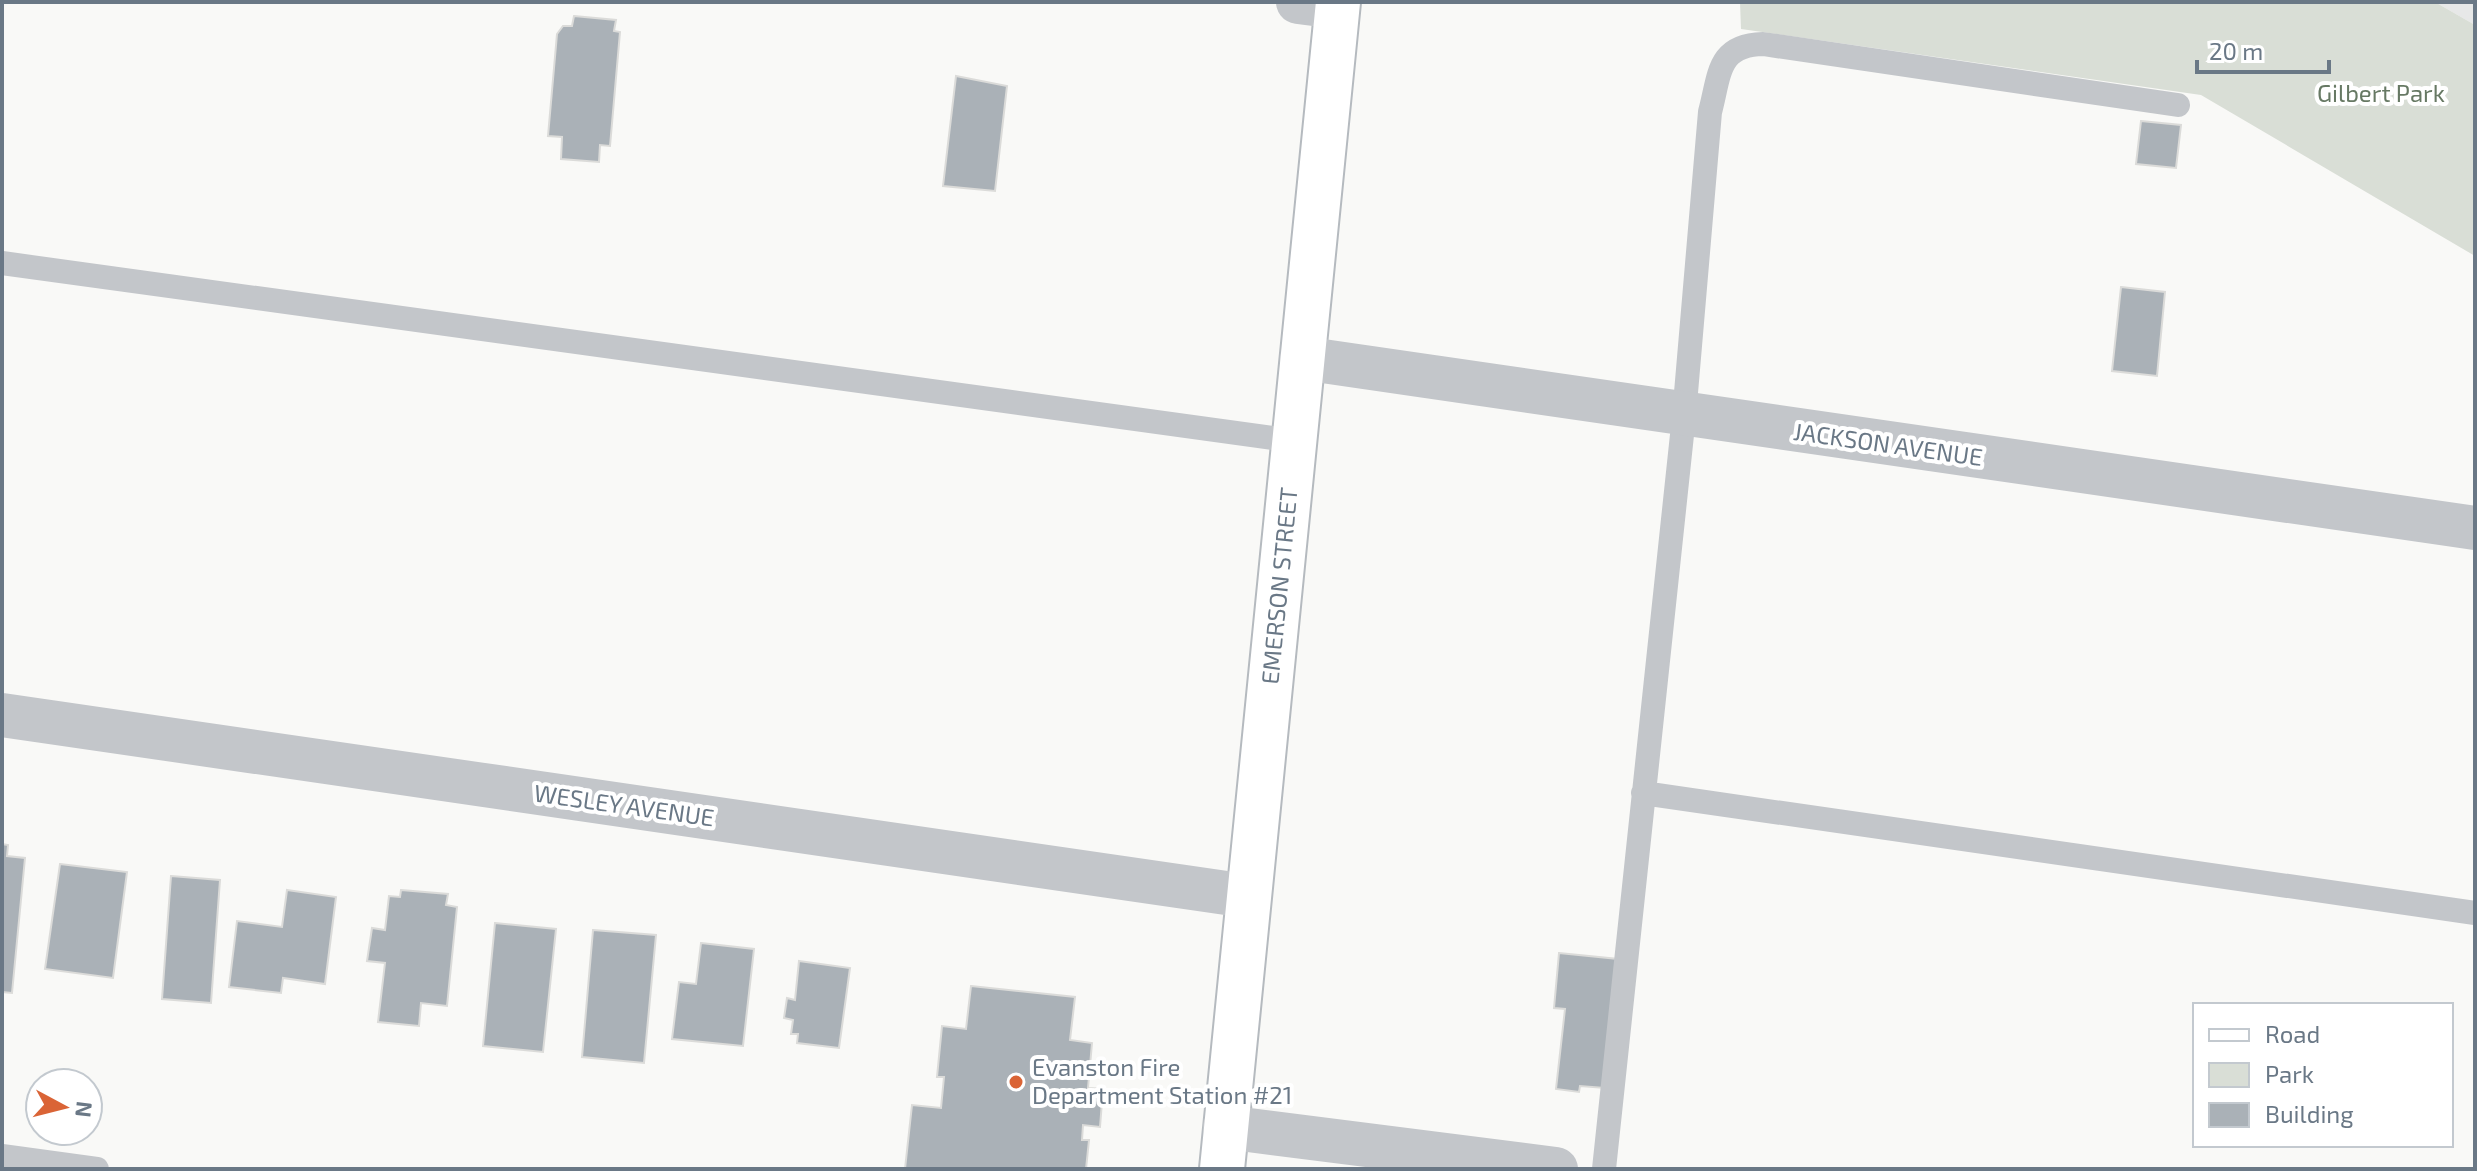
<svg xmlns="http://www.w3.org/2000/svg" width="2477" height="1171" font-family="'Exo 2',sans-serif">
<rect width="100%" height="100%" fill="#f9f9f7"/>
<!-- built -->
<path fill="#e7e8e8" d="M2435 2H2475V25Z"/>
<!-- green -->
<path fill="#d9ded6" d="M1740 2H2435L2475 25V256L2201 95 1741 29Z"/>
<!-- building -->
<path fill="#aab1b7" stroke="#dbdbd9" stroke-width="2" d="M574 16 616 20 614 31 620 32 610 146 600 145 599 162 561 159 562 137 548 136 557 34 563 26H572Z
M956 76 1007 86 995 191 943 186Z
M2141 121 2181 125 2176 168 2136 164Z
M2121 287 2165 292 2157 376 2112 371Z
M2 844 8 845 7 856 25 858 12 993 2 992Z
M60 864 127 872 113 978 45 969Z
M171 876 220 880 211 1003 162 999Z
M287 890 336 897 325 984 283 978 281 993 229 987 237 921 282 927Z
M401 890 448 894 446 905 457 907 447 1006 421 1003 419 1026 378 1022 385 963 367 961 372 928 385 930 389 896 400 897Z
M495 923 556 929 543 1052 483 1046Z
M593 930 656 935 644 1063 582 1057Z
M701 943 754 949 743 1046 672 1039 679 982 696 984Z
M1559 953 1618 959 1605 1088 1580 1086 1579 1092 1556 1089 1565 1009 1554 1008Z
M799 961 850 968 839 1048 797 1043 798 1034H791L793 1020 784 1018 787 998 795 1000Z
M971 986 1075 997 1070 1040 1092 1043 1088 1088 1103 1089 1100 1127 1083 1125 1082 1140H1089L1086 1169H905L912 1105 941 1108 944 1077H937L942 1026 966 1029Z"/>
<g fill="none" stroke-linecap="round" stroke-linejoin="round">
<!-- secondary casing -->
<g stroke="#b5babf" stroke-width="48">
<g id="secondary">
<path id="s1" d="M1222 1169 1338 2"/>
</g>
</g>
<!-- service -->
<path stroke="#c3c6ca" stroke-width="24" d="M2 263 1294 441
M1643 793 2475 913
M2 1156 97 1169
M1604 1169 1684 416 1710 112C1720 75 1717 45 1763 44L2178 105"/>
<!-- minor -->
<path stroke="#c3c6ca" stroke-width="44" d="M1298 2 1337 7
M1302 358 2475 528
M2 715 1247 896
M1225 1127 1556 1169"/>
<!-- secondary -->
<use href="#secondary" stroke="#fff" stroke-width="44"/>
</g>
<!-- markers -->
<circle fill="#da6436" stroke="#fff" stroke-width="3" cx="1016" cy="1082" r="8"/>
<g text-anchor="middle" stroke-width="8" stroke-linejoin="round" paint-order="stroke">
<!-- park labels -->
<g font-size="24" fill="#677964" stroke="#fff">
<text x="2381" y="102">Gilbert Park</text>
</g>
<!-- street labels -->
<g font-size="24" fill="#6a7886" stroke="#fff">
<text transform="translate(1888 445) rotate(8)" y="8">JACKSON AVENUE</text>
<text dy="8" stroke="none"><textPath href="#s1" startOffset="586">EMERSON STREET</textPath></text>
<text transform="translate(624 806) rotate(8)" y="8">WESLEY AVENUE</text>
</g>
<!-- poi labels -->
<g font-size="24" fill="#6a7886" stroke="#fff" text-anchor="start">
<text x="1032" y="1076">Evanston Fire<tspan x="1032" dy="28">Department Station #21</tspan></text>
</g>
</g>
<!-- border -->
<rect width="2477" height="1171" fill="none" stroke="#6a7886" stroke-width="8"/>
<!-- legend -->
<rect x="2193" y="1003" width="260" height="144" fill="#ffffff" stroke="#c3c9cf" stroke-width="2"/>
<rect x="2209" y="1029" width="40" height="12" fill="#ffffff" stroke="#c3c9cf" stroke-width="2"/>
<text x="2265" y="1043" font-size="24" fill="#6a7886">Road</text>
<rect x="2209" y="1063" width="40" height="24" fill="#d9ded6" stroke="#c3c9cf" stroke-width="2"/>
<text x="2265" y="1083" font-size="24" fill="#6a7886">Park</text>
<rect x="2209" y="1103" width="40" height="24" fill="#aab1b7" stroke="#c3c9cf" stroke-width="2"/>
<text x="2265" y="1123" font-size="24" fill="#6a7886">Building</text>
<!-- north arrow -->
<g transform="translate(64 1107) rotate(97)"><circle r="38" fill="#ffffff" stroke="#c3c9cf" stroke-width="2"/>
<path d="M0-6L14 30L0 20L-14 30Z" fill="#da6436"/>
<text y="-12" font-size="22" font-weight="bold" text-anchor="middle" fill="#6a7886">N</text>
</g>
<!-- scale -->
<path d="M2197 60v12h132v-12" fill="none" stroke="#6a7886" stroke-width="4"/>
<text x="2209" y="60" font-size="24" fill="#6a7886" stroke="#ffffff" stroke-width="6" paint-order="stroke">20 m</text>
</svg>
